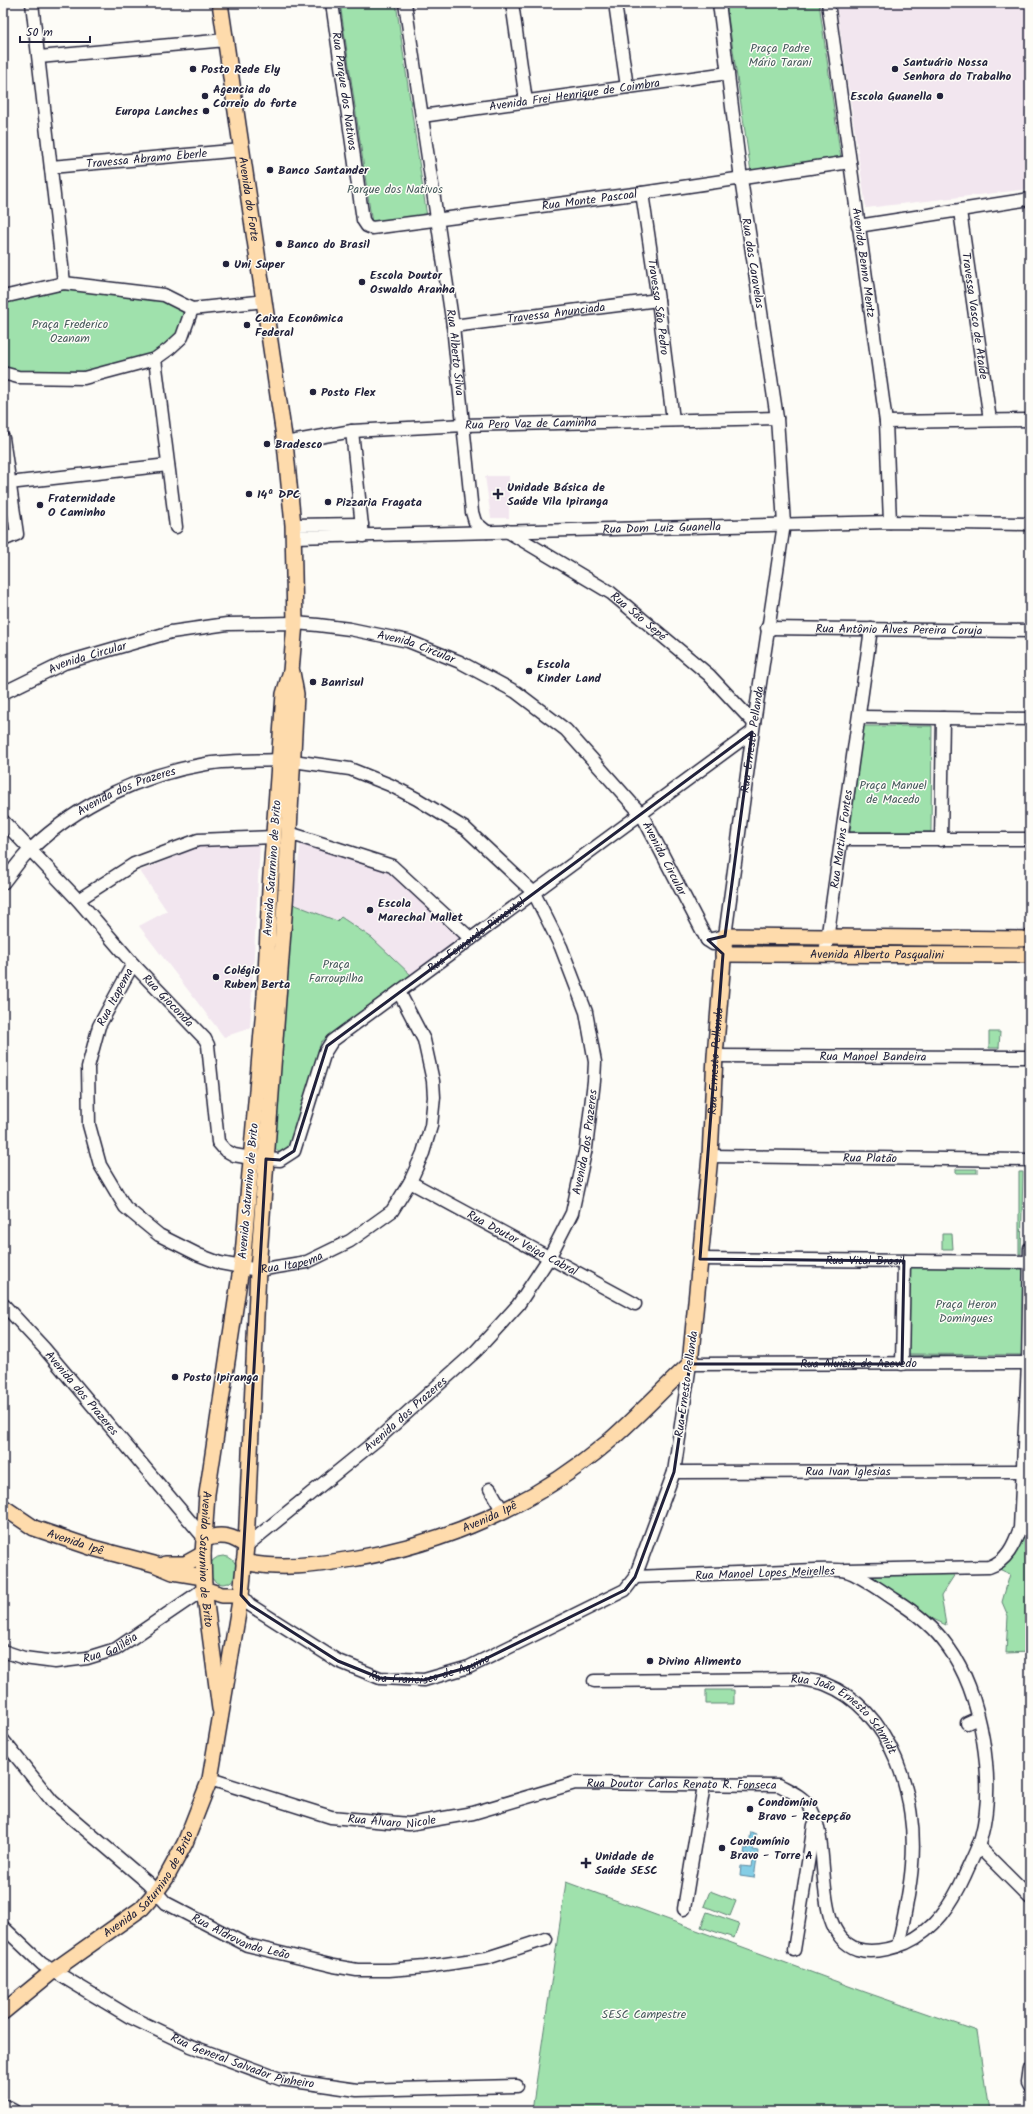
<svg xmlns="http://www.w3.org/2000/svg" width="1033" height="2114" font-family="Kalam,sans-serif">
<rect width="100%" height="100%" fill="#fdfcf7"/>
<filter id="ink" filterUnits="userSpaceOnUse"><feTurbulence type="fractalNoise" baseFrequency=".025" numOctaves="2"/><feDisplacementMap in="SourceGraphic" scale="8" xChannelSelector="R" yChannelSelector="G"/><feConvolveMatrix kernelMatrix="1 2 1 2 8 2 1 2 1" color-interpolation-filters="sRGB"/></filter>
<g filter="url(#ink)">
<!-- built -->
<path fill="#f2e6ef" d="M836 3H1030V189L866 208Z
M485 476H509V518H491Z
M301 841 384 868 462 939 412 976 372 938 341 917 337 921 293 904Z
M260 843 250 1028 224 1037 139 926 167 911 140 871 199 847Z"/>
<!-- green -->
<path fill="#9fe1ac" stroke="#608274" d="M340 3H396L427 217 372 224Z
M726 3H819L841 159 751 172Z
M63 286 162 298 188 311 180 335 154 354 82 374H17L3 368V298Z
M863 726H932L931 832H850Z
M293 904 337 921 341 917 372 938 412 976 321 1042 290 1148 281 1154 273 1147Z
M728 939 822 941 818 950 726 952Z
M829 940 1030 943V953L829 952Z
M989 1032H1000L999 1048H989Z
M956 1169H977V1173H956Z
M1019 1172H1023L1021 1254H1019Z
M942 1234H952L953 1249H942Z
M909 1266 1025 1267 1024 1355 907 1354Z
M907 1355 1023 1357V1360L907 1361Z
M1024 1523H1030V1652L1006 1653 1008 1616 1002 1602 1010 1574 999 1569Z
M209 1570a14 14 0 1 1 28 0a14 14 0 1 1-28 0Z
M957 1571 941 1596 946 1625 929 1617 859 1573Z
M706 1690H734V1704H706Z
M566 1882 865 1992 977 2031 989 2111H532Z
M710 1891 736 1901 730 1916 704 1906Z
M707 1912 739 1923 734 1938 701 1927Z"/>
<!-- water -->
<path fill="#84cde5" stroke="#5d89a1" d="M751 1832 756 1834 753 1850 758 1851 754 1878 740 1876 741 1866 751 1867 752 1860 747 1859 748 1854H744L745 1848 748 1849Z"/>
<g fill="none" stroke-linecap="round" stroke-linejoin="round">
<!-- minor casing -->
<g stroke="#22223b" stroke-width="15">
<g id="minor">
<path d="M32 3 64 283"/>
<path id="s1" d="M332 3 363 220 367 226 372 228 642 193 850 162"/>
<path id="s2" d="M405 3 453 326 472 512 475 522 487 532"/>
<path d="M512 3 526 101"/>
<path d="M615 3 627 87"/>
<path id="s3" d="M828 3 886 422 890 522"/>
<path d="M39 57 226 40"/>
<path id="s4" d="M422 116 728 73"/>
<path id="s5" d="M51 167 242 150"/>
<path id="s6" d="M642 193 658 300 673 420"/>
<path id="s7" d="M960 211 990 420"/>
<path d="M858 226 1030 199"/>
<path d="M3 297 64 283 164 295 192 309 265 301"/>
<path id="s8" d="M453 326 658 300"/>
<path d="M155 359 176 527"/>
<path d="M3 373 18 377 84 378 155 359 169 349 182 337 192 309"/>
<path d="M886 422 1030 420"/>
<path d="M352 431 363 536"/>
<path d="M3 438 17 534 3 540"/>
<path id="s9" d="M285 443 352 431 464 425 777 418"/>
<path d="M9 483 168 465"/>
<path d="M293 525 362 524"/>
<path id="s10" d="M507 531 611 593 709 675 754 723"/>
<path id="s11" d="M294 537 890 522 1030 524"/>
<path id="s12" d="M767 628 1030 631"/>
<path id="s13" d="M3 693 64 663 171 632 227 624 295 623 318 625 350 629 408 641 460 662 516 692 566 730 642 815 707 940 713 944"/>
<path d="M860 717 1030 719"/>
<path id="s14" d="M3 821 78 900 133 964 205 1039 208 1045 218 1142 225 1150 234 1155 251 1158 280 1160 294 1151 325 1052 332 1041 752 732"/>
<path d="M289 833 392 866 471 939"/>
<path d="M842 839H1030"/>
<path d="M941 840 943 718"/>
<path id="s15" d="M3 883C12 872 20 859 30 850 78 804 140 775 206 764 230 760 254 761 279 760"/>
<path d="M78 900 134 864 198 840 274 837"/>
<path id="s16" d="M707 940 725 936 754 723 784 524 777 418 741 179 719 3"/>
<path id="s17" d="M825 954 871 629"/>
<path id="s18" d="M133 964 99 1026 88 1067 89 1125 100 1165 125 1207 159 1235 199 1255 220 1263 258 1270 307 1262 350 1241 392 1211 410 1182 423 1153 431 1126 434 1097 433 1081 424 1040 399 992"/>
<path id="s19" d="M715 1056 1030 1057"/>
<path id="s20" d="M710 1156 1030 1160"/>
<path id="s21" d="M410 1182 635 1304"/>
<path id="s22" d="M700 1259 1030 1262"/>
<path id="s23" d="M3 1304 44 1348 205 1539"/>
<path d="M902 1364 904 1261"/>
<path id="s24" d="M674 1472 1022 1471"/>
<path d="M490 1489 502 1510"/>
<path id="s25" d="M246 1546 378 1439 476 1351 518 1305 549 1258 572 1213 586 1148 594 1081 595 1062 586 1012 561 947 534 893 466 829 417 799 390 785 350 769 293 761"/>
<path d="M846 1570 989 1567C1007 1561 1014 1545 1020 1528L1028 1363 1030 1248"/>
<path id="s26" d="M241 1595 250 1605 338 1661 380 1678 424 1680 469 1667 625 1590 635 1577 674 1472 690 1364 1028 1363"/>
<path id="s27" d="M3 1651 24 1658 55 1662 87 1658 116 1649 204 1589"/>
<path id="s28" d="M594 1681 801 1679C809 1681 818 1681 825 1684 893 1711 918 1799 912 1865 910 1892 904 1919 898 1946"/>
<path d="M967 1723 978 1718"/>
<path id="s29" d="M3 1740 52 1801 148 1883 166 1903 247 1945 334 1966 357 1970H389L425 1967 487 1958 546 1939"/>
<path id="s30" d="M210 1779 331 1817 409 1824 473 1813 575 1783 779 1785C790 1791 802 1796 809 1806 834 1841 809 1932 857 1949 873 1954 891 1949 906 1943 935 1930 952 1904 965 1875 970 1863 977 1851 981 1837 996 1783 982 1693 948 1647 934 1627 915 1612 894 1599 882 1591 858 1574 846 1571 836 1568 799 1571 786 1571 736 1573 685 1575 635 1577"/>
<path d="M978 1846 1030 1898"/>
<path d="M684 1909 704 1785"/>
<path id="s31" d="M3 1927 42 1964 130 2017 191 2046 280 2079 357 2090 517 2086"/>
<path d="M794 1950 814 1825"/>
<path d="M1030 2068 1028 2083 1030 2087"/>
<path d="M3 2105 14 2111"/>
</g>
</g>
<!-- major casing -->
<g stroke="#22223b" stroke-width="18">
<g id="major">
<path id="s32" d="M220 3 285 443 293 525 295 623 291 671 284 694 270 889 265 996 243 1255 207 1494 203 1554 204 1589 220 1709"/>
<path id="s33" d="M723 954 1030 955"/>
<path id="s34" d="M3 1507 34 1528 93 1548 154 1564 173 1572 203 1577"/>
<path d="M205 1539C221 1533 233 1536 246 1546"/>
<path id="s35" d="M244 1562C278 1570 318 1565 352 1559 445 1544 535 1504 607 1443 636 1418 662 1390 690 1364L710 1156 715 1056 725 936 1030 939"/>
<path d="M165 1564H185L203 1554"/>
<path d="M204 1589 222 1595H241"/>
<path id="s36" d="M3 2012 53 1971 142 1908 156 1892 166 1878 185 1843 210 1779 241 1595 246 1546 258 1270 286 890 296 694 292 672"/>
</g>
</g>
<!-- minor -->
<use href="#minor" stroke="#fdfcf7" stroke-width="12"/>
<!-- major -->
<use href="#major" stroke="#fedbac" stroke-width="15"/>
</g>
</g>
<!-- marked area -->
<path fill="none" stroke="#22223b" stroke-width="3" stroke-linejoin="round" d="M752 732 725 936 708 940 723 954 700 1259 904 1261 902 1364H690L674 1472 635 1577 625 1590 469 1667 424 1680 380 1678 338 1661 250 1605 241 1595 266 1159 280 1160 294 1151 327 1046Z"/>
<!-- markers -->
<g fill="#22223b" stroke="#fdfcf7" stroke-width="1.5">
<circle cx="193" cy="69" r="4"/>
<circle cx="895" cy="69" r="4"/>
<circle cx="205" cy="96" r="4"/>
<circle cx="940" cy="96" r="4"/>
<circle cx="206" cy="111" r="4"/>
<circle cx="270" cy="170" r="4"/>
<circle cx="279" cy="244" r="4"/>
<circle cx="226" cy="264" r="4"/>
<circle cx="362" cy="282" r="4"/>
<circle cx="247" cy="325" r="4"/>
<circle cx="313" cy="392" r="4"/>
<circle cx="267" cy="444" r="4"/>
<circle cx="249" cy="494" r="4"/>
<path d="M496 488h4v4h4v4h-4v4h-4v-4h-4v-4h4z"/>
<circle cx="328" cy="502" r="4"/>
<circle cx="40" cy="505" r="4"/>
<circle cx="529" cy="671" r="4"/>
<circle cx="313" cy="682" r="4"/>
<circle cx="370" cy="910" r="4"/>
<circle cx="216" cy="977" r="4"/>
<circle cx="175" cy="1377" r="4"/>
<circle cx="650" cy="1661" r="4"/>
<circle cx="750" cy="1809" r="4"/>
<circle cx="722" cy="1848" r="4"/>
<path d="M584 1857h4v4h4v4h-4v4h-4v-4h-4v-4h4z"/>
</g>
<g text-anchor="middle" stroke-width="3" stroke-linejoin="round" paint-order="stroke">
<!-- park labels -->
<g font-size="12" fill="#485b5d" stroke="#fdfcf7">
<text x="780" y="52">Praça Padre<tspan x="780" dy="14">Mário Tarani</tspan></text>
<text x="395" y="193">Parque dos Nativos</text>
<text x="70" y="328">Praça Frederico<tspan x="70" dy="14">Ozanam</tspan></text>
<text x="893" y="789">Praça Manuel<tspan x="893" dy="14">de Macedo</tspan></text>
<text x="336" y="968">Praça<tspan x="336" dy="14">Farroupilha</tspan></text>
<text x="966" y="1308">Praça Heron<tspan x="966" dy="14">Domingues</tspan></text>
<text x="644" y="2018">SESC Campestre</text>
</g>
<!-- poi labels -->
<g font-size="12" font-weight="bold" fill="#22223b" stroke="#fdfcf7" text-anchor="start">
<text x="903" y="66">Santuário Nossa<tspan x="903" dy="14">Senhora do Trabalho</tspan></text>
<text x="201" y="73">Posto Rede Ely</text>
<text x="213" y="93">Agencia do<tspan x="213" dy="14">Correio do forte</tspan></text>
<text x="932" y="100" text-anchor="end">Escola Guanella</text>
<text x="198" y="115" text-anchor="end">Europa Lanches</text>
<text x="278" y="174">Banco Santander</text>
<text x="287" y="248">Banco do Brasil</text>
<text x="234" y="268">Uni Super</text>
<text x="370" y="279">Escola Doutor<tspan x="370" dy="14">Oswaldo Aranha</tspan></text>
<text x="255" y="322">Caixa Econômica<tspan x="255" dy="14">Federal</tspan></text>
<text x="321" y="396">Posto Flex</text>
<text x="275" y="448">Bradesco</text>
<text x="507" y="491">Unidade Básica de<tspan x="507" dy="14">Saúde Vila Ipiranga</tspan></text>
<text x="257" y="498">14ª DPC</text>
<text x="48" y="502">Fraternidade<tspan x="48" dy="14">O Caminho</tspan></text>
<text x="336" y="506">Pizzaria Fragata</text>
<text x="537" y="668">Escola<tspan x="537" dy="14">Kinder Land</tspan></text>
<text x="321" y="686">Banrisul</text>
<text x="378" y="907">Escola<tspan x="378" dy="14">Marechal Mallet</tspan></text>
<text x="224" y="974">Colégio<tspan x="224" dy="14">Ruben Berta</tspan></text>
<text x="183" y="1381">Posto Ipiranga</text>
<text x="658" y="1665">Divino Alimento</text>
<text x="758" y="1806">Condomínio<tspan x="758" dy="14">Bravo - Recepção</tspan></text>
<text x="730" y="1845">Condomínio<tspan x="730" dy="14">Bravo - Torre A</tspan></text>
<text x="595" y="1860">Unidade de<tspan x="595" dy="14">Saúde SESC</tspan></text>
</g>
<!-- street labels -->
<g font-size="12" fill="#22223b" stroke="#fdfcf7">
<text dy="4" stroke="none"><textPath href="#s1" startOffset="89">Rua Parque dos Nativos</textPath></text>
<text dy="4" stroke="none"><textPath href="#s4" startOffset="154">Avenida Frei Henrique de Coimbra</textPath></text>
<text dy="4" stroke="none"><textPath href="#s5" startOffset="96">Travessa Abramo Eberle</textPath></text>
<text dy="4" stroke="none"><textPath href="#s32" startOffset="198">Avenida do Forte</textPath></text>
<text dy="4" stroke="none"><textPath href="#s1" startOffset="451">Rua Monte Pascoal</textPath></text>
<text dy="4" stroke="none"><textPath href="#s3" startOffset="262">Avenida Benno Mentz</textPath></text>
<text transform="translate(753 263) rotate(81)" y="4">Rua das Caravelas</text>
<text dy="4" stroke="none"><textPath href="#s6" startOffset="115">Travessa São Pedro</textPath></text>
<text dy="4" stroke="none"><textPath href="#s8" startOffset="104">Travessa Anunciada</textPath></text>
<text dy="4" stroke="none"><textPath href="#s7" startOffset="106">Travessa Vasco de Ataíde</textPath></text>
<text dy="4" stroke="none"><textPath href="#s2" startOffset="353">Rua Alberto Silva</textPath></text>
<text dy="4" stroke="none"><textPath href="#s9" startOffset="247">Rua Pero Vaz de Caminha</textPath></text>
<text dy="4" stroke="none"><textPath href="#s11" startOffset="368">Rua Dom Luiz Guanella</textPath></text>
<text dy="4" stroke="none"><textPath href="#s10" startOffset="157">Rua São Sepé</textPath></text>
<text dy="4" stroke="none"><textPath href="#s12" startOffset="132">Rua Antônio Alves Pereira Coruja</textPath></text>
<text dy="4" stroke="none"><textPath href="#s13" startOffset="428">Avenida Circular</textPath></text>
<text dy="4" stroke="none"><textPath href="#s13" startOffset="92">Avenida Circular</textPath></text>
<text dy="4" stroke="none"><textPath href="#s16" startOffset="217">Rua Ernesto Pellanda</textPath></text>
<text dy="4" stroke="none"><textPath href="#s15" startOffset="157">Avenida dos Prazeres</textPath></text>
<text dy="4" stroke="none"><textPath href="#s17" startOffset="116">Rua Martins Fontes</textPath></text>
<text dy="4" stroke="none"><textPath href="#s13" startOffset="764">Avenida Circular</textPath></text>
<text transform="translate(272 868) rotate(-86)" y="4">Avenida Saturnino de Brito</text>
<text dy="4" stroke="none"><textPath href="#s14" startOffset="781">Rua Fernando Pimentel</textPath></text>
<text dy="4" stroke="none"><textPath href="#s33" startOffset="154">Avenida Alberto Pasqualini</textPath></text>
<text transform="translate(115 997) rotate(-62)" y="4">Rua Itapema</text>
<text dy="4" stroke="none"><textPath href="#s14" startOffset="244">Rua Gioconda</textPath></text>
<text dy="4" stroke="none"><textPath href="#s19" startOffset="158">Rua Manoel Bandeira</textPath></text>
<text dy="4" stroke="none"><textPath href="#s35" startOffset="811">Rua Ernesto Pellanda</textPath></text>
<text dy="4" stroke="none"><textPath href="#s25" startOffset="543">Avenida dos Prazeres</textPath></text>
<text dy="4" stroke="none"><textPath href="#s20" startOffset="160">Rua Platão</textPath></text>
<text transform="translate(248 1191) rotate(-85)" y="4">Avenida Saturnino de Brito</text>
<text dy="4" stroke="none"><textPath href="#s21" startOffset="128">Rua Doutor Veiga Cabral</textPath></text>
<text dy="4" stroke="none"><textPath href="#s18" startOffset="446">Rua Itapema</textPath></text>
<text dy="4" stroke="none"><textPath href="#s22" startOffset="165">Rua Vital Brasil</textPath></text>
<text dy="4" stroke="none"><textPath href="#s26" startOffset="834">Rua Aluizio de Azevedo</textPath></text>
<text transform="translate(686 1384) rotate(-82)" y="4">Rua Ernesto Pellanda</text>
<text dy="4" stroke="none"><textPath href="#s23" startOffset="119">Avenida dos Prazeres</textPath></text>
<text dy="4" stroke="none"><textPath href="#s25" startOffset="207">Avenida dos Prazeres</textPath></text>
<text dy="4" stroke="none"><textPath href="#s24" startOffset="174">Rua Ivan Iglesias</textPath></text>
<text dy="4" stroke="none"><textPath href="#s35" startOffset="253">Avenida Ipê</textPath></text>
<text dy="4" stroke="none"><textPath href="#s34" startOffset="81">Avenida Ipê</textPath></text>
<text dy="4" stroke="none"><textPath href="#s32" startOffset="1567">Avenida Saturnino de Brito</textPath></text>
<text transform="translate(765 1573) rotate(-2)" y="4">Rua Manoel Lopes Meirelles</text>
<text dy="4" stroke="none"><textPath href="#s27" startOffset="111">Rua Galiléia</textPath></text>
<text dy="4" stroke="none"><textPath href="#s26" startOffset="214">Rua Francisco de Aquino</textPath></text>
<text dy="4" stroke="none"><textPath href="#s28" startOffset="264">Rua João Ernesto Schmidt</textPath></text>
<text dy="4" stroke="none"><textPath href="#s30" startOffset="483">Rua Doutor Carlos Renato R. Fonseca</textPath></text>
<text dy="4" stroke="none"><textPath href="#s30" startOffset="188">Rua Álvaro Nicole</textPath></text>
<text dy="4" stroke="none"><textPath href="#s36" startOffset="196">Avenida Saturnino de Brito</textPath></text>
<text dy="4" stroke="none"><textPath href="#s29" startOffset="314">Rua Aldrovando Leão</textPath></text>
<text dy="4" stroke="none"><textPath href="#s31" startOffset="278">Rua General Salvador Pinheiro</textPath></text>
</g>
</g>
<!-- margin -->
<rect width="1033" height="2114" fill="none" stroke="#fdfcf7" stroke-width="16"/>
<rect x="8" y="8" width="1017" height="2098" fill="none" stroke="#22223b" stroke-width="1.5" filter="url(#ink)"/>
<!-- scale -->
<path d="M20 36v6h70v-6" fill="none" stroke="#22223b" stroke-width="2"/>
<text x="26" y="36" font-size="12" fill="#22223b" stroke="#fdfcf7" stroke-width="3" paint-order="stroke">50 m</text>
</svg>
